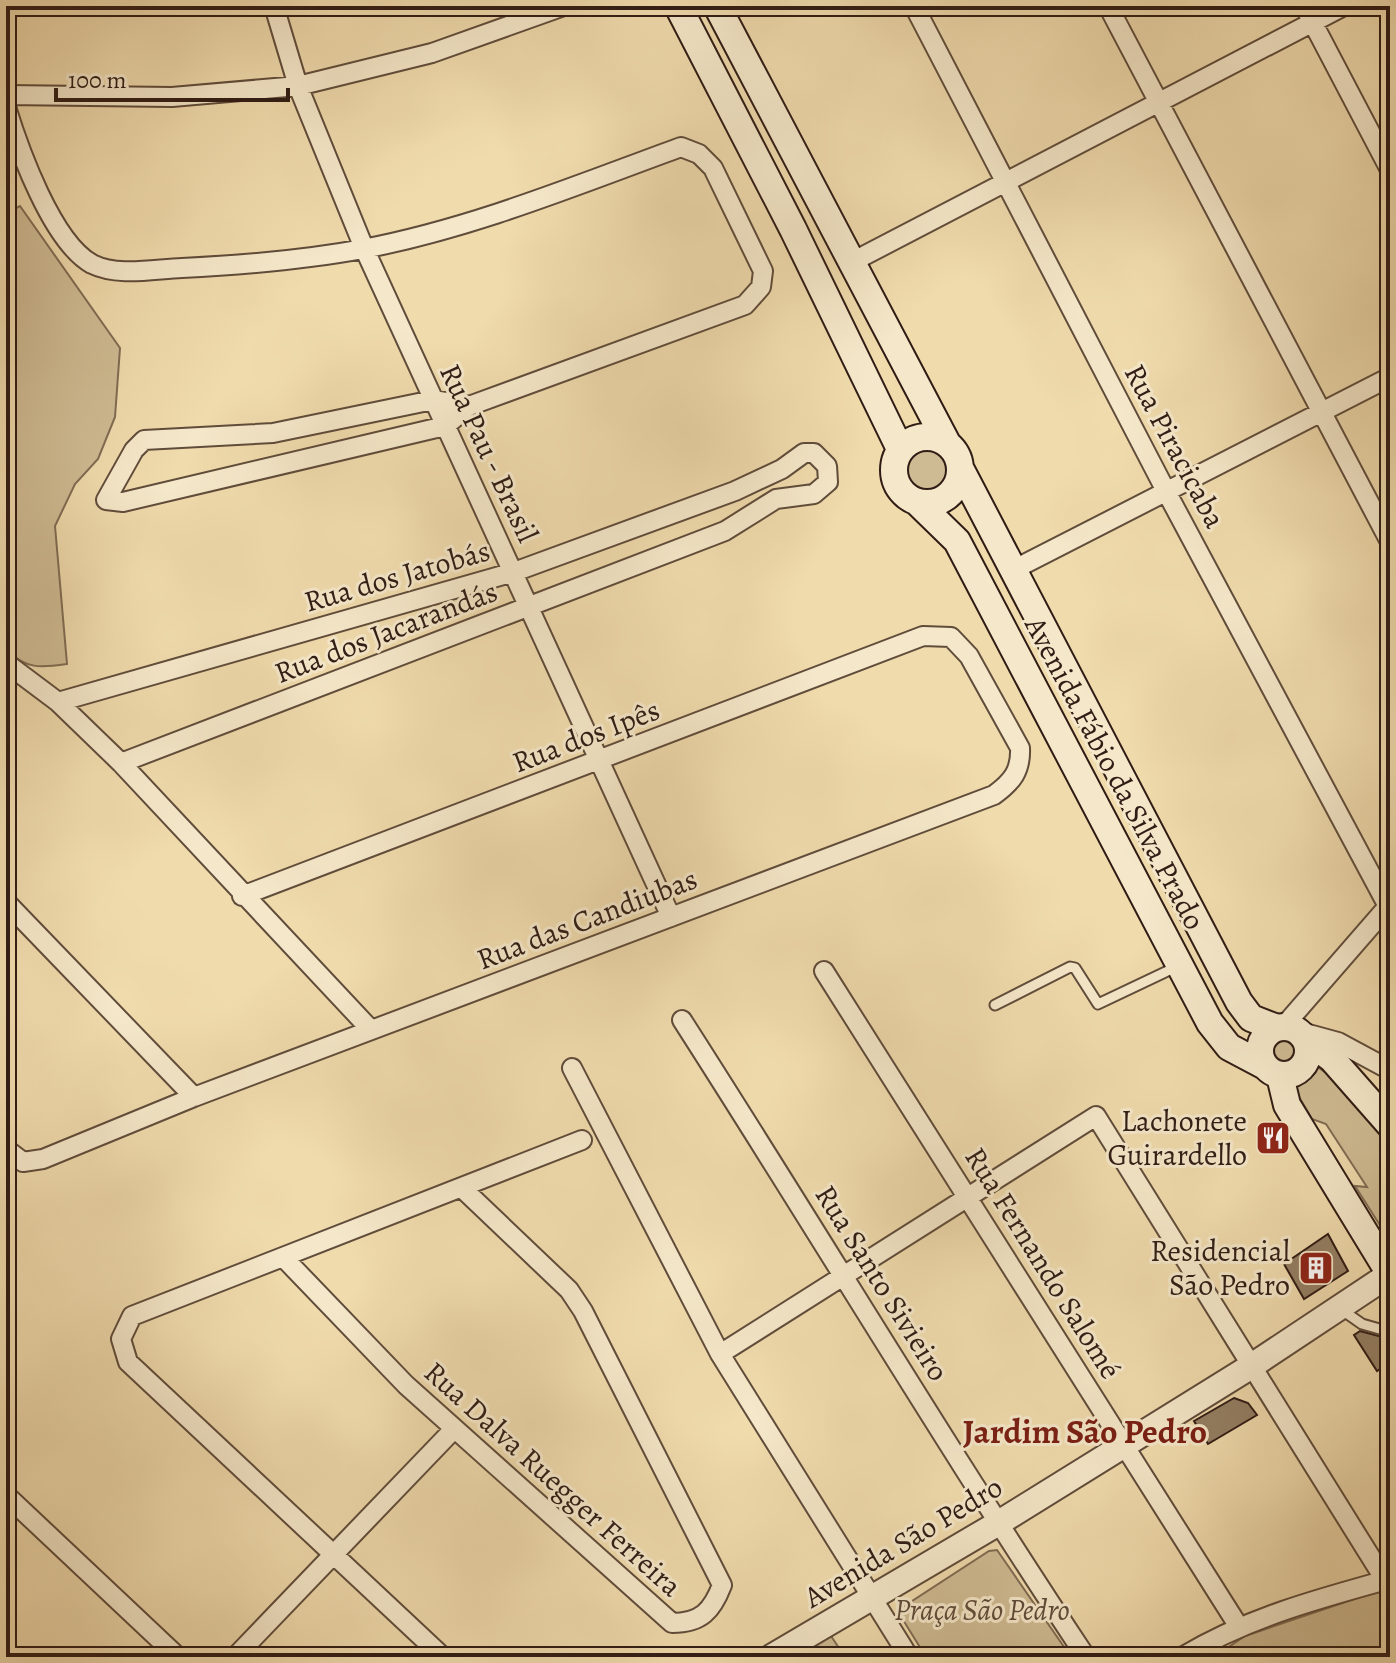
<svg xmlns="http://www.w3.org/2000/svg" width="1396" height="1663" font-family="Alegreya,serif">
<rect width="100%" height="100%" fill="#f0dbad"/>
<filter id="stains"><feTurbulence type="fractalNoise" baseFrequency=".0025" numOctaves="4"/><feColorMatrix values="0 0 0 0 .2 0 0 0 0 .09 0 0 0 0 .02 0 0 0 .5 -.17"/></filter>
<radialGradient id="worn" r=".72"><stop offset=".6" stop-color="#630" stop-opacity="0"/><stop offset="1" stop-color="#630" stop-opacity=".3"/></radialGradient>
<!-- green -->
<path fill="#cfbb93" stroke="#806c54" stroke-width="2" d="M20 206 120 348 115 417 98 459 75 484 55 526 67 664C39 668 27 669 6 650V213Z
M901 470a24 24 0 1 1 48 0a24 24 0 1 1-48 0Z
M1268 1052a16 16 0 1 1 32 0a16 16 0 1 1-32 0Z
M1313 1064 1341 1083 1390 1137V1222L1383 1230 1355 1186 1367 1187 1326 1124 1312 1119 1292 1085Z
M997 1550 1071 1657H926L900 1615 903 1607 989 1551Z
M1390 1587V1657H1214L1245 1636Z
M831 1636 845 1657H793Z"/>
<!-- building -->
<path fill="#947f64" stroke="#301c15" stroke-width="2" d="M1328 1234 1348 1271 1304 1299 1284 1264Z
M1360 1331 1390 1339V1362L1377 1371 1354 1335Z
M1234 1398 1248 1403 1257 1415 1208 1444 1194 1421Z"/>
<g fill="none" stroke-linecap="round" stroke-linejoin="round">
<!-- service casing -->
<g stroke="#604c3b" stroke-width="13">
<path id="service" d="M995 1005 1070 967 1075 968 1098 1004 1176 967
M1342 1310 1362 1324 1390 1332"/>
</g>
<!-- minor casing -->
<g stroke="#604c3b" stroke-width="22">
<path id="minor" d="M274 6 298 86 364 248 671 917
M914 6 1167 493 1390 910
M1108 6 1390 542
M1304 6 1390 170
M6 95 172 97 298 86 432 53 564 6
M6 107C19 149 52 242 92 264 118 277 154 269 182 268 243 265 304 260 363 249 473 228 577 185 681 147L699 154 713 168 763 271 761 287 745 305 469 406 445 426 123 502 106 500 134 450 144 440 273 433 433 400 469 406
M850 263 1344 6
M1011 571 1390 377
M6 663 58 702 121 763 371 1030
M58 702 514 572 735 491 782 469 804 453H814L827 466 828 482 814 494 776 499 725 531 121 763
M6 902 194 1097
M824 971 1239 1627
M682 1020C818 1232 947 1448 1086 1657
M1283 1027 1390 904
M1305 1033 1338 1042 1390 1070
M572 1068 720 1354 909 1657
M6 1149 23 1162 43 1159 194 1097 994 795C1012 782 1021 771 1020 748L969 656 951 637 923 636 242 896
M283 1257 406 1385 672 1623C701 1623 712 1611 722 1585L583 1311 569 1290 463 1189
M720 1354 1096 1116 1385 1580
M6 1495 178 1657
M235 1657 454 1429
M443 1657 128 1362 121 1339 132 1316 582 1140
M1182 1657C1247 1618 1317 1599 1390 1579"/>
</g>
<!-- tertiary casing -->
<g stroke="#604c3b" stroke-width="28">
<path id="tertiary" d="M771 1657 997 1524 1250 1367 1390 1274"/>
</g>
<!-- secondary casing -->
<g stroke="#301c15" stroke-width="30">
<path id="secondary" d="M678 6 793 229 900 449
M717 6 947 443
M894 470a33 33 0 1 1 66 0a33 33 0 1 1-66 0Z
M960 468 1239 1002 1251 1018 1277 1028
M917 502 957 541 1210 1023 1229 1047 1263 1065
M1260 1051a24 24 0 1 1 48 0a24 24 0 1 1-48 0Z
M1304 1037 1332 1059 1390 1125
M1280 1076 1287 1105 1390 1274"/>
</g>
<!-- service -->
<use href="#service" stroke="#f5e8ca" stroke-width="9"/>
<!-- minor -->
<use href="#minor" stroke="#f5e8ca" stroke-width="18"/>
<!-- tertiary -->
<use href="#tertiary" stroke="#f5e8ca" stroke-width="24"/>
<!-- secondary -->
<use href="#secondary" stroke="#f5e8ca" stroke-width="26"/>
</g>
<!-- icons -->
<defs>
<g id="restaurant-square" transform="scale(1.8)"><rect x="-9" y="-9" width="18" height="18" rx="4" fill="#8f2418" stroke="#f5e8ca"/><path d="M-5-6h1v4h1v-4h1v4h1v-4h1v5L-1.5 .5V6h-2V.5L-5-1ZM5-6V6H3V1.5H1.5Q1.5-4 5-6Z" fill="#fff"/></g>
<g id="building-square" transform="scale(1.8)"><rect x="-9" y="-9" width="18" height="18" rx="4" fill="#8f2418" stroke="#f5e8ca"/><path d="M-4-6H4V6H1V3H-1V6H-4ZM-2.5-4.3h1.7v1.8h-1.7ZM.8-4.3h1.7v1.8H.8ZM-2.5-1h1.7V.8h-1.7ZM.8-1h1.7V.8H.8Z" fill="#fff"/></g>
</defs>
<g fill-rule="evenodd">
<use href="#restaurant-square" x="1273" y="1138"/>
<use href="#building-square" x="1316" y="1268"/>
</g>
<g text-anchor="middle" stroke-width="6" stroke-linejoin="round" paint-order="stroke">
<!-- street labels -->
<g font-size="30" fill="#301c15" stroke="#f5e8ca">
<text transform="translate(1175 446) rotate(62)" y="10">Rua Piracicaba</text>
<text transform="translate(489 453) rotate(65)" y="10">Rua Pau - Brasil</text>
<text transform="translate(397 576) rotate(-16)" y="10">Rua dos Jatobás</text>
<text transform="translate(386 632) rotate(-21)" y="10">Rua dos Jacarandás</text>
<text transform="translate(586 736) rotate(-21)" y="10">Rua dos Ipês</text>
<text transform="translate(1115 773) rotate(62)" y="10">Avenida Fábio da Silva Prado</text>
<text transform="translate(587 919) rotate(-21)" y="10">Rua das Candiubas</text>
<text transform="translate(1043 1263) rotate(58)" y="10">Rua Fernando Salomé</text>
<text transform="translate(882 1283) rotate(58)" y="10">Rua Santo Sivieiro</text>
<text transform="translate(553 1479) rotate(42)" y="10">Rua Dalva Ruegger Ferreira</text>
<text transform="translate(903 1542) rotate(-31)" y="10">Avenida São Pedro</text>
</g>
<!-- poi labels -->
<g font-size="30" fill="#301c15" stroke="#f5e8ca" text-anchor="end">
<text x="1247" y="1131">Lachonete<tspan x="1247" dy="34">Guirardello</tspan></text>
<text x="1290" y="1261">Residencial<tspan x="1290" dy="34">São Pedro</tspan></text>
</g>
<!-- park labels -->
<g font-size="30" font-style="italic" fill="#604c3b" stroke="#f5e8ca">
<text x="982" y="1620">Praça São Pedro</text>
</g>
<!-- quarter labels -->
<g font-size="34" font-weight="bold" fill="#7a1f14" stroke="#f5e8ca">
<text x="1085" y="1443">Jardim São Pedro</text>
</g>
</g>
<!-- margin -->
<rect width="1396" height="1663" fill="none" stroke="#f0dbad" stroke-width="32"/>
<rect x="8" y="8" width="1380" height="1647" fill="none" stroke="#301c15" stroke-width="4"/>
<rect x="16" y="16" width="1364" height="1631" fill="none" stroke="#301c15" stroke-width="2"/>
<!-- scale -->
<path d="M56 88v12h232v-12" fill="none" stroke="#301c15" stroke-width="4"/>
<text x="68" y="88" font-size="24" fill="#301c15" stroke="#f5e8ca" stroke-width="6" paint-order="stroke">100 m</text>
<rect width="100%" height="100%" filter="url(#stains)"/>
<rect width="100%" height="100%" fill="url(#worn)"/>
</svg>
